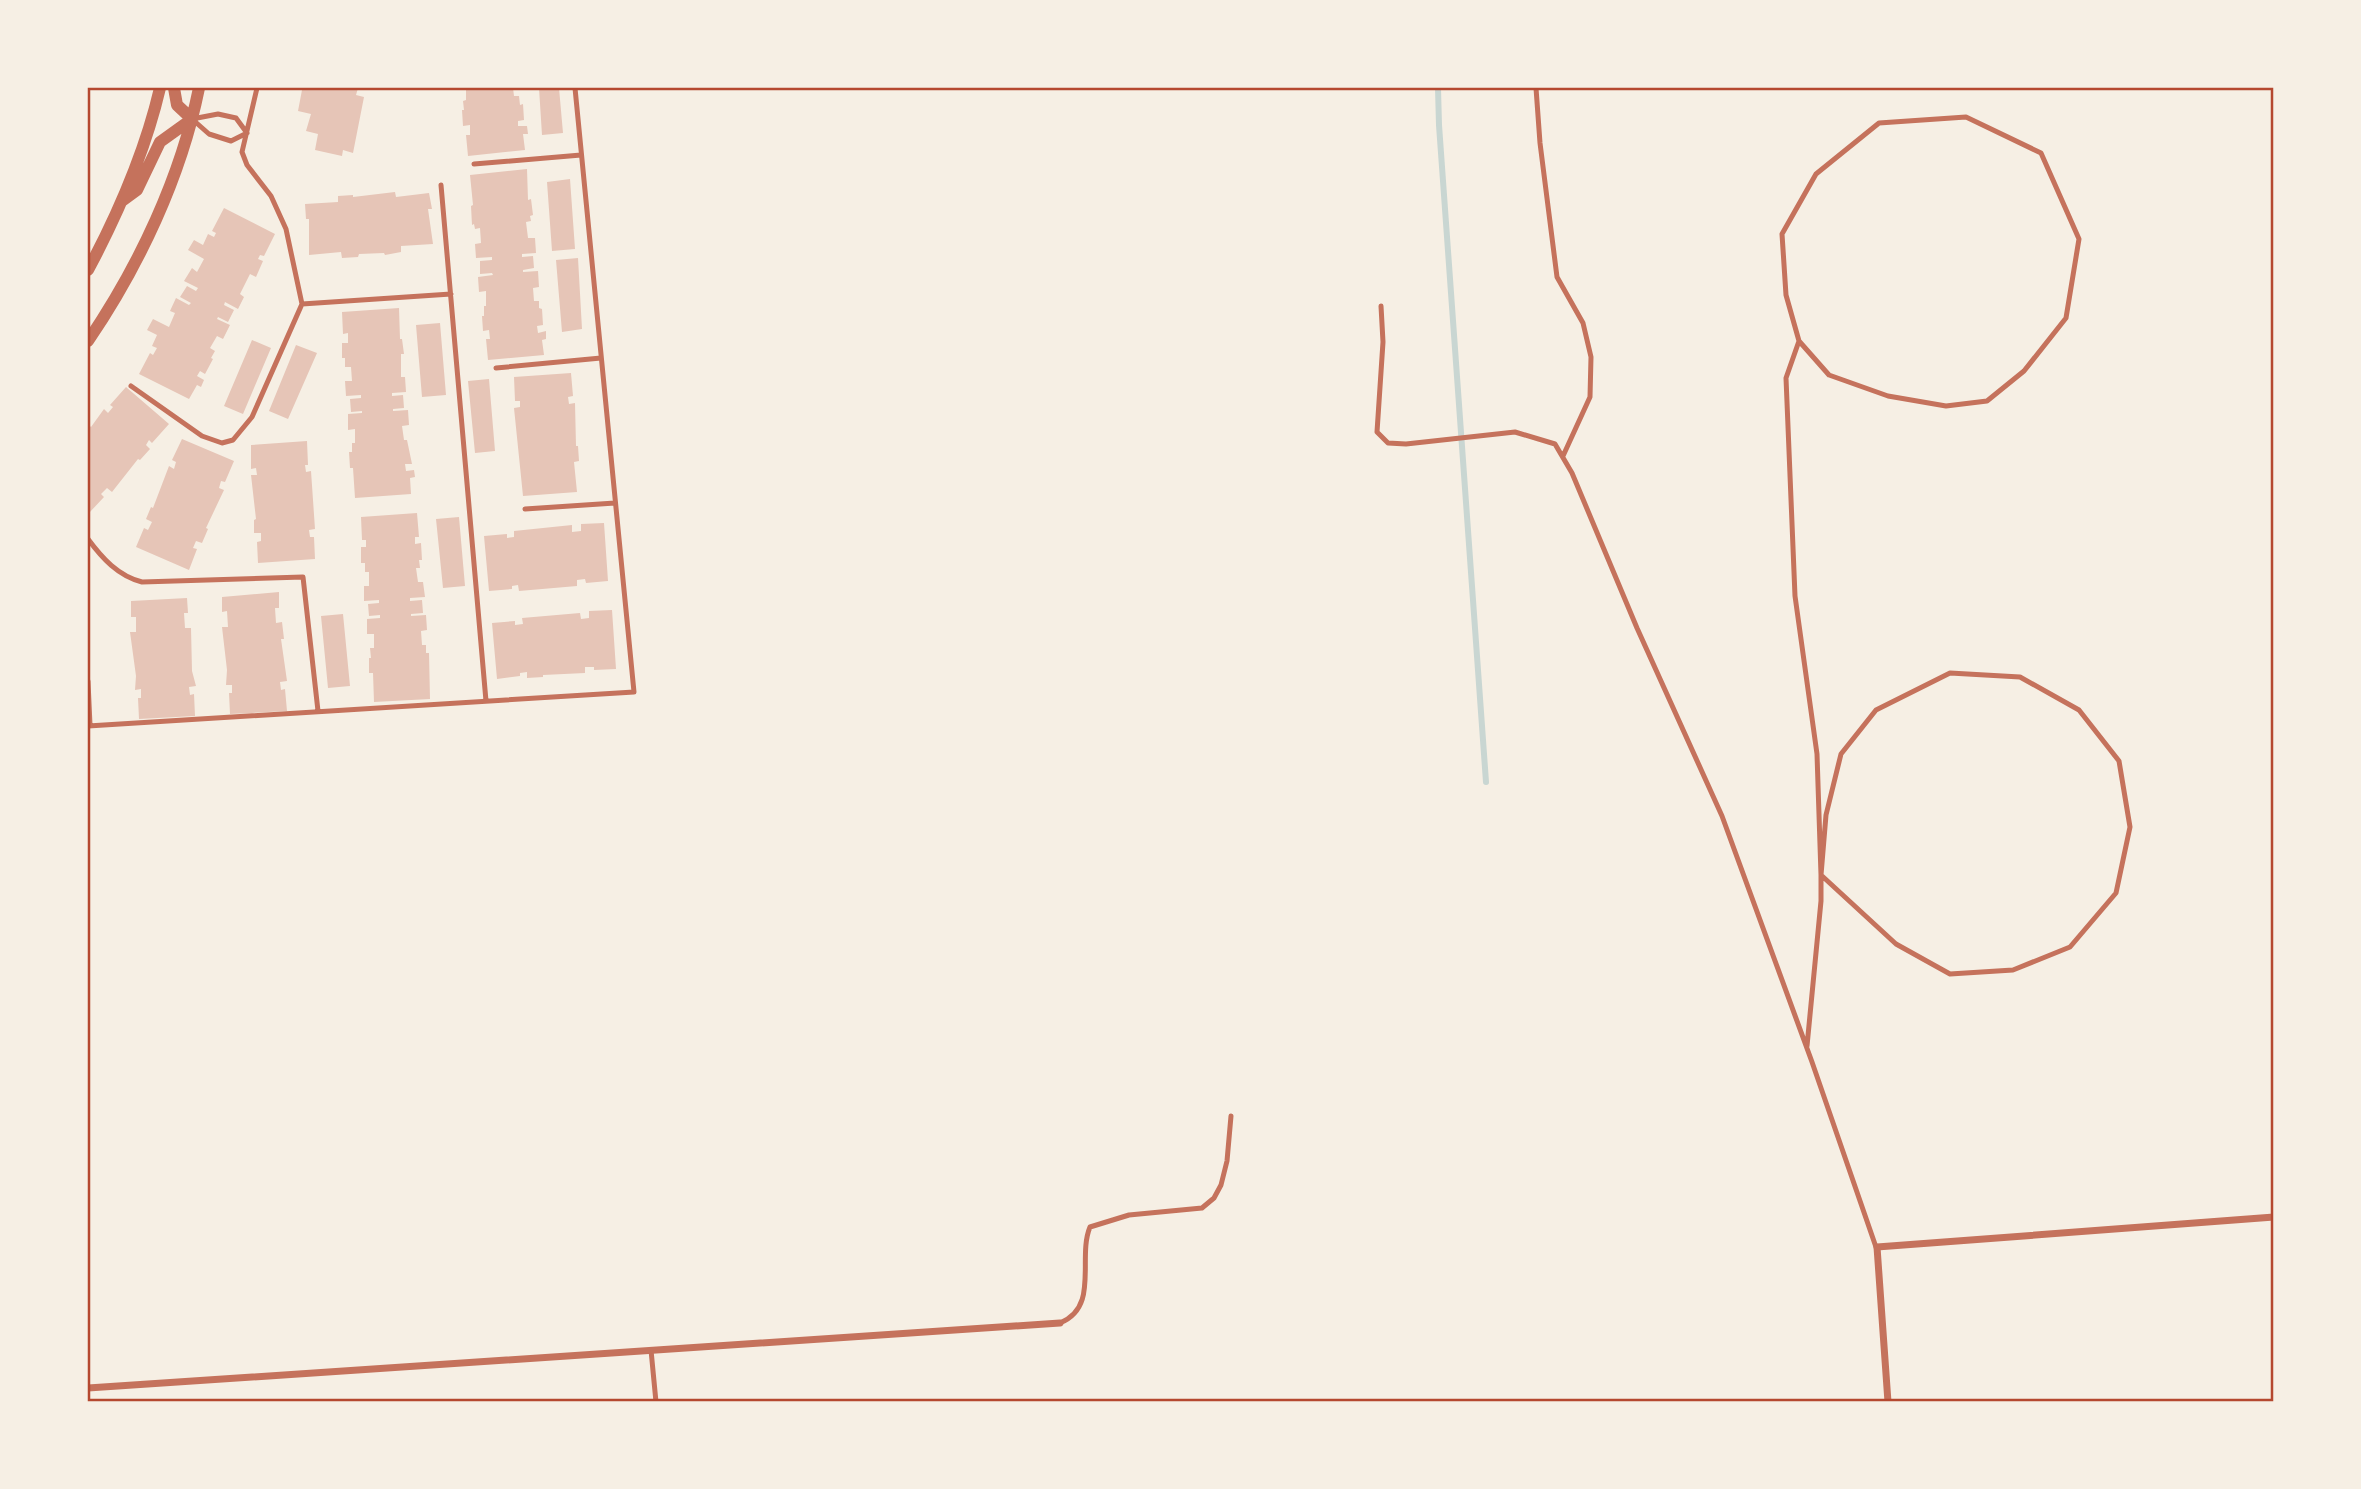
<svg xmlns="http://www.w3.org/2000/svg" width="2361" height="1489" viewBox="0 0 2361 1489" font-family="Lato,sans-serif">
<style>
.lines{fill:none;stroke-linecap:round;stroke-linejoin:round}
.stream{stroke:#c9d6d2;stroke-width:6}
.building{fill:#e6c5b7}
.service{stroke:#c5725c;stroke-width:5}
.minor{stroke:#c5725c;stroke-width:7}
.tertiary{stroke:#c5725c;stroke-width:12}
.neatline{fill:none;stroke:#b5482f;stroke-width:2.5}
</style>
<rect width="100%" height="100%" fill="#f6efe4"/>
<g class="lines">
<path class="stream" d="M1438 88 1439 125 1486 782"/>
</g>
<path class="building" d="M306 88H358L356 95 364 97 353 153 343 150 342 156 315 150 318 134 306 131 311 114 298 111 302 90H306Z
M466 88H513L514 96H519L520 105 523 104 524 120 518 121V126H527L528 134H523L525 150 468 156 466 135H470V125L463 126 462 110H464L463 101 466 100Z
M539 88H559L563 133 542 135Z
M527 169 528 200 531 199 533 215 530 216 531 221 526 222 528 238H535L536 253 522 254V257L533 256 534 268 523 270V272L538 271 539 287 533 288 534 301H539V308L542 309 543 325 537 326 538 333 546 331V339L542 340 544 355 488 360 486 339H490L489 330 483 331 482 316H484V306H486V291L479 292 478 277 493 275 492 273 480 274V261L492 260V257L476 258 475 244 481 243 480 228 475 229 474 224 472 225 471 206 473 205 470 175Z
M570 179 575 249 552 251 547 182Z
M395 192 396 197 429 193 432 209H428L433 244 401 246V252L385 255 384 253 359 254 358 257 342 258 341 252 309 255V219H306L305 204 338 202V196L353 195V197Z
M224 208 275 234 264 256 260 255 258 259 263 261 256 277 250 274 240 294 244 297 238 309 225 302 224 305 234 310 228 322 218 317 217 319 230 325 223 339 217 336 210 348 215 351 211 358 213 359 205 374 200 371 197 376 204 380 201 387 197 385 189 399 139 374 150 353 153 355 157 348 152 346 157 335 147 330 153 319 169 327 175 313 170 311 176 298 189 305 191 303 180 297 187 286 196 291 198 288 184 281 192 268 197 272 204 259 188 250 194 240 203 245 208 234 214 237 216 233 212 231Z
M578 258 582 329 562 332 556 260Z
M399 308 400 339H402L404 354H401V377H405L406 392 392 393V396L403 395 404 408 393 409V411L408 410 409 425 402 426 404 440H407L412 464H405L406 471 414 470 415 477 410 478 411 494 355 498 353 468H350L349 452H352V443H355V429L348 430V414L362 413V411L351 412 350 399 361 398V395L346 396 345 381H352L351 367H345V358H342V343H348V333L343 334 342 312Z
M440 323 446 395 422 397 416 325Z
M252 340 271 348 243 414 224 406Z
M296 345 317 353 288 419 269 411Z
M571 373 573 396 568 397 569 404 575 403 576 446H578L579 461 574 462 577 492 523 496 514 408 520 407V401H515L514 377Z
M489 379 495 451 475 453 468 381Z
M126 387 169 424 152 443 149 440 146 445 150 449 140 460 138 459 112 492 107 488 101 494 104 497 89 513 88 511V424L91 427 104 409 108 413 113 407 110 405Z
M182 439 234 461 225 482 221 481 219 488 224 490 206 528 208 529 202 543 196 541 193 548 197 549 189 570 136 547 144 528 148 530 152 522 146 519 151 507 153 508 169 466 174 469 176 462 172 460Z
M307 441 308 465H305L306 472 311 471 315 529 309 530 310 537H314L315 559 258 563 257 542 261 541V533H254V520L256 519 251 475H257L256 468 251 469V445Z
M417 513 419 537H415V544L421 543 422 560H419L420 568H416L418 582H423L425 597 410 598V601L422 600 423 613 411 614V616L426 615 427 630 421 631 422 645H426V653H429L430 699 374 702 373 673H369V658H371L370 648H374V634H367V619L380 618V615L369 616 368 604 379 603V600L364 601V586H369V572H365V563H361V547H366V540H362L361 517Z
M459 517 465 586 443 588 436 519Z
M604 523 608 581 586 583 585 579 577 580V586L519 591 518 585 512 586V589L489 591 484 536 507 534V538L514 537V531L572 525V532L581 531V524Z
M279 592V608H275L276 623 282 622 284 639H281L287 681 280 682 281 690 285 689 287 711 230 714 229 693H232V685H226L227 670 222 627H228L227 611 222 612V597Z
M187 598 188 613H184L185 628H191L192 671 196 686 189 687 190 695 194 694 195 716 139 719 138 698H141V689L135 690 136 676 130 632H136V617H131V601Z
M612 610 616 669 594 670V667H585V673L543 675V677L527 678V672L520 673V676L497 679 492 623 515 621V625L523 624 522 618 580 613 581 619 589 618V611Z
M343 614 350 686 328 688 321 616Z"/>
<g class="lines">
<path class="service" d="M257 88 242 152 247 165 271 196 286 229 302 304
M1536 88 1540 143 1557 277 1583 323 1591 357 1590 397 1563 456
M218 114 236 118 247 133 231 141 209 134 192 119Z
M474 164 581 155
M441 185 486 701
M1381 306 1383 342 1377 432 1388 443 1406 444 1515 432 1555 444 1572 473 1637 628 1722 816 1812 1062 1877 1250
M1799 341 1829 375 1888 396 1946 406 1987 401 2024 371 2066 318 2079 239 2041 153 1966 117 1879 123 1816 174 1782 234 1786 295 1799 341 1786 378 1795 596 1817 754 1821 875V901L1807 1046
M496 368 601 358
M131 386 202 436 222 443 233 440 252 417 302 304 451 294
M525 509 615 503
M88 539C102 558 118 576 142 582L303 577 318 711
M1950 673 2020 677 2079 710 2119 761 2130 827 2116 893 2070 947 2013 970 1950 974 1896 944 1821 875 1826 815 1841 754 1876 710Z
M88 681 90 725
M88 726 634 692 575 88
M1060 1323C1100 1307 1077 1258 1090 1227L1129 1215 1202 1208 1214 1198 1221 1185 1227 1161 1231 1116
M651 1350 656 1402"/>
<path class="minor" d="M88 1388 1060 1323
M1888 1402 1877 1247 2274 1217"/>
<path class="tertiary" d="M122 201 137 190 160 142 192 119 177 105 174 88
M88 270C119 212 145 152 160 88
M88 341C139 266 181 177 199 88"/>
</g>
<rect width="2361" height="1489" fill="none" stroke="#f6efe4" stroke-width="178"/>
<rect x="89" y="89" width="2183" height="1311" class="neatline"/>
</svg>
